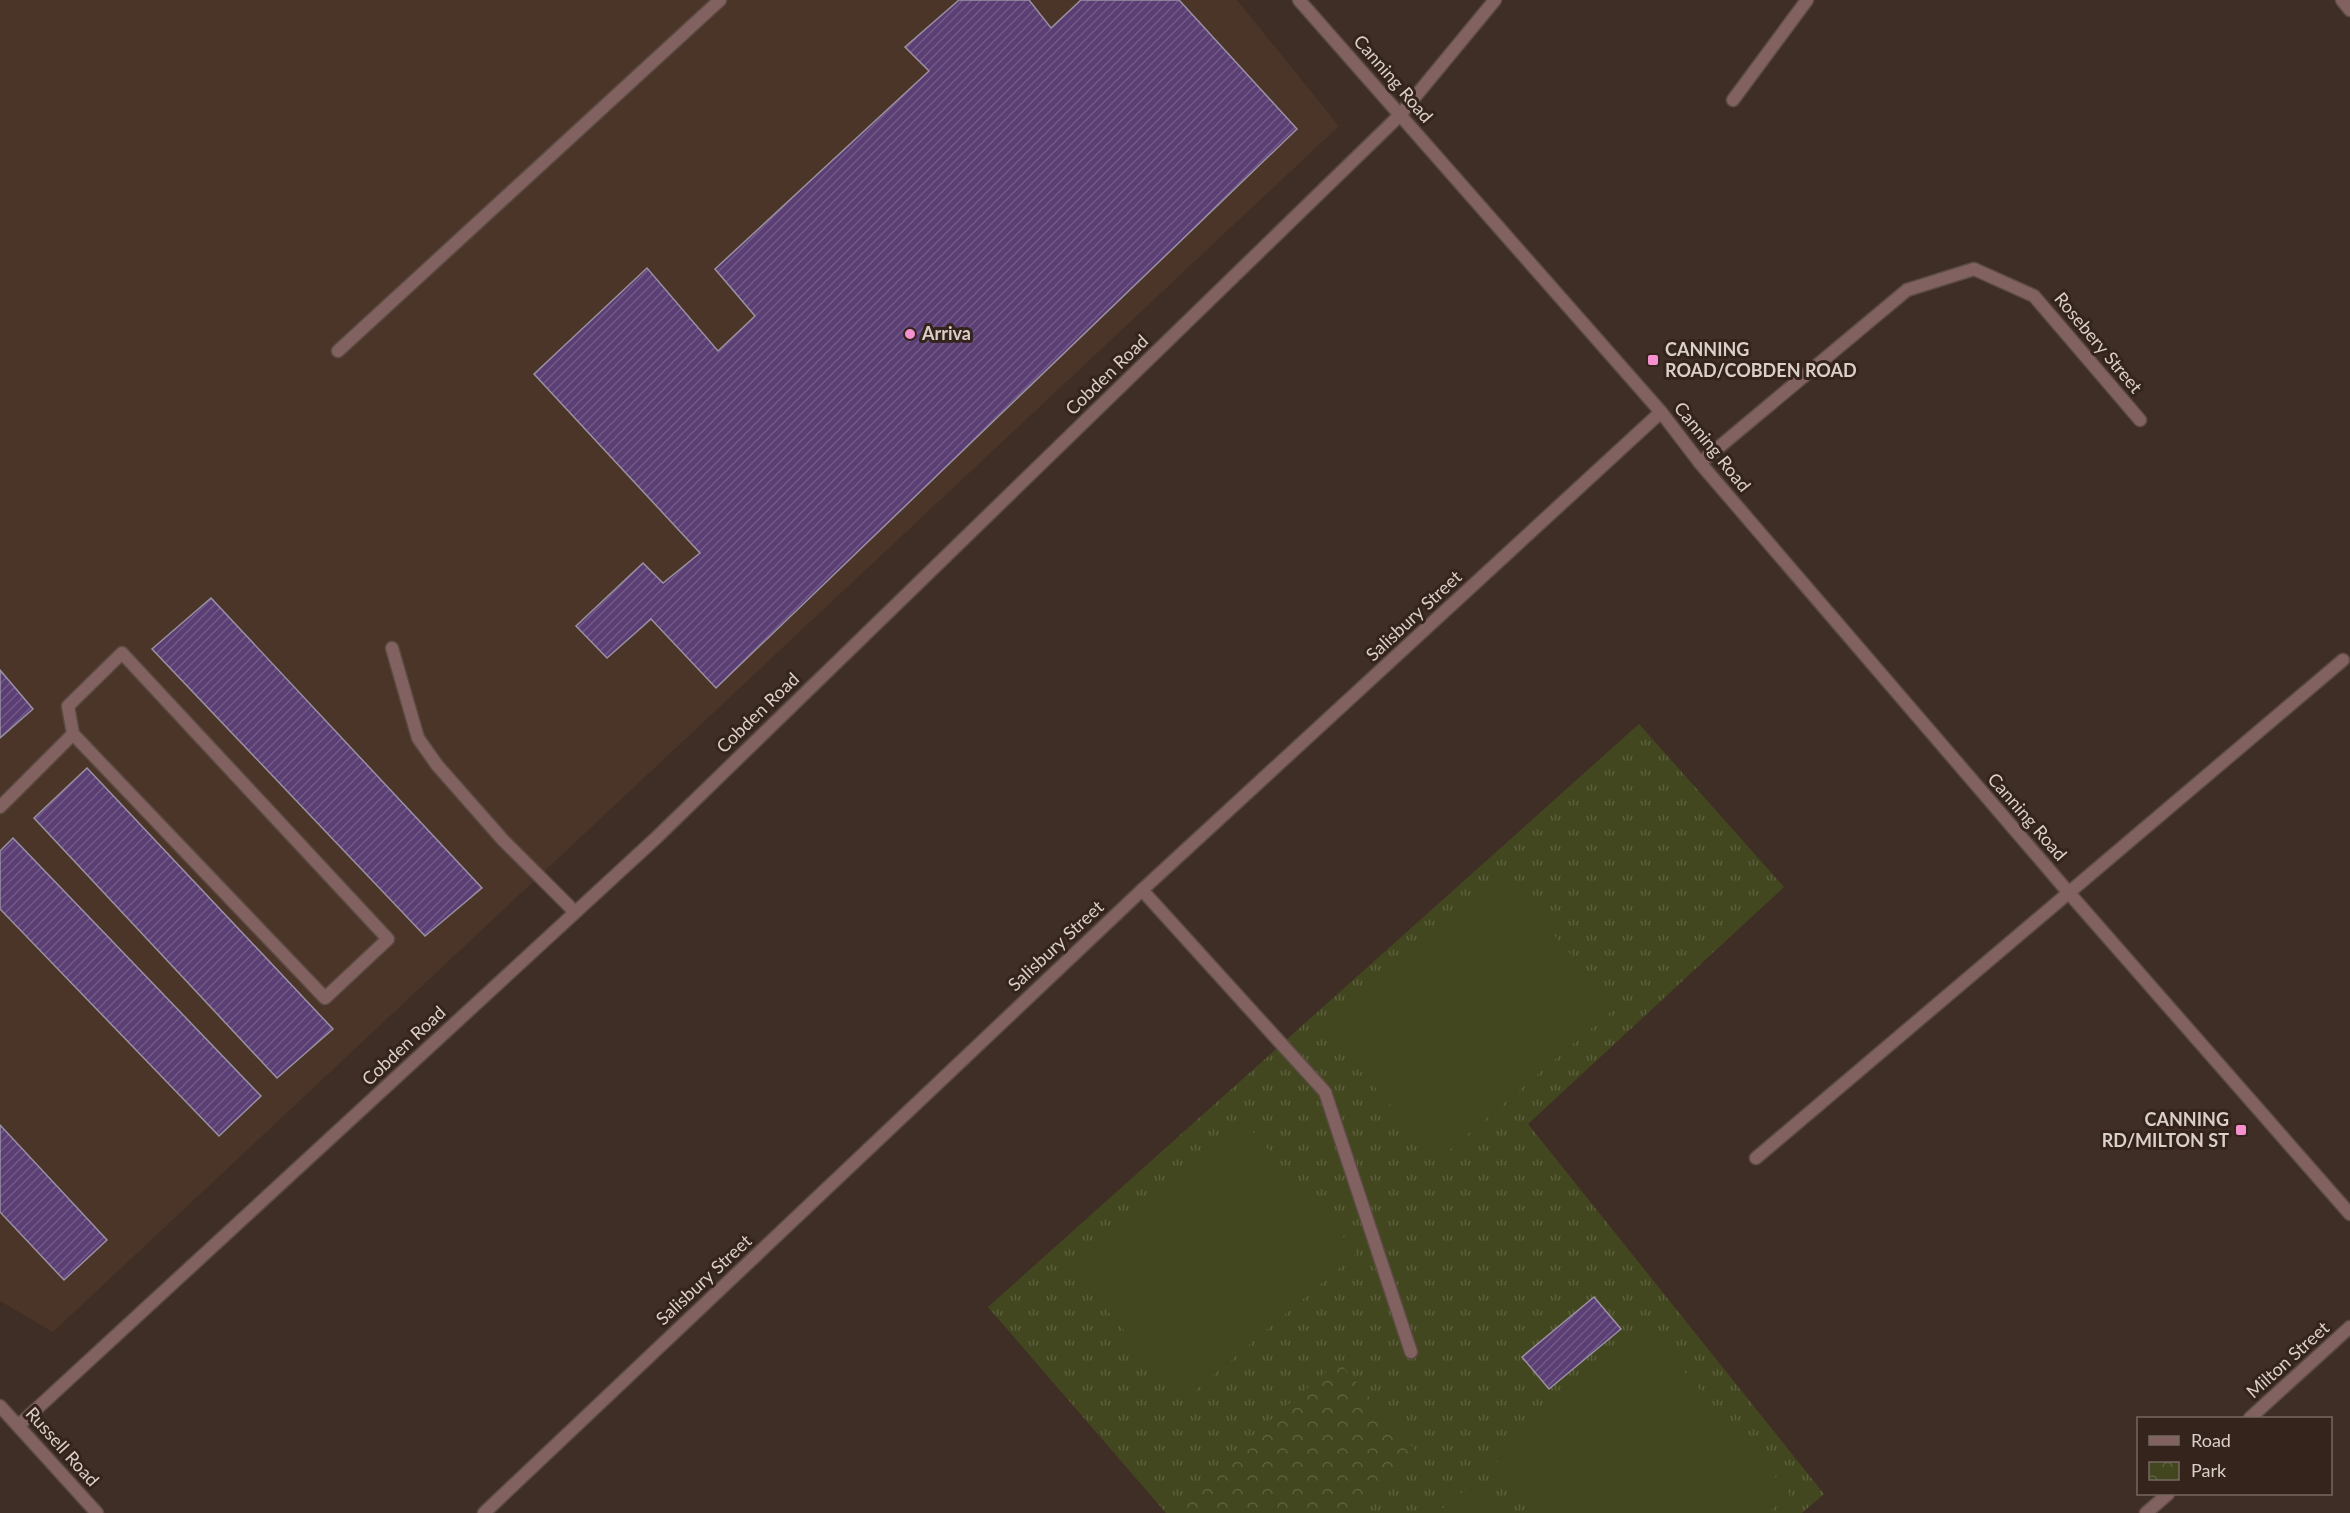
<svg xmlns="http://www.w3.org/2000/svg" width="2350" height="1513" viewBox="0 0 2350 1513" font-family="Lato,sans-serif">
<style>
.built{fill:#4b3528}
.grass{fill:url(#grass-tufts)}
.park{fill:url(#park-crowns)}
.pitch{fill:#42471f}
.building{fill:url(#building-hatch);stroke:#9a91a4;stroke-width:1.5}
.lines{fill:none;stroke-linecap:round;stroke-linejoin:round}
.service-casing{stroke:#5b4b43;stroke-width:15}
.minor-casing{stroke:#5b4b43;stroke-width:15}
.tertiary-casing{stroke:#5b4b43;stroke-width:15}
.service{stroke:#826260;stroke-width:12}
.minor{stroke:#826260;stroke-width:12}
.tertiary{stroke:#826260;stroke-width:12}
.poi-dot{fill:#f790ce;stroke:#34241b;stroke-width:2}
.labels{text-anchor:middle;stroke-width:6;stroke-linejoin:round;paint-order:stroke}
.street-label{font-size:18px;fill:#dacfc9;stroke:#34241b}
.poi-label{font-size:18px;font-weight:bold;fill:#dacfc9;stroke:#34241b;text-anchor:start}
</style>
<defs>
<pattern id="grass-tufts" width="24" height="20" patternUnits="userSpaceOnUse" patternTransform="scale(1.5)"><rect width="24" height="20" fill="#42471f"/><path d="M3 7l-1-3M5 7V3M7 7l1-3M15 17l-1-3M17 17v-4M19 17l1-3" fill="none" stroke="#5d603e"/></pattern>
<pattern id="park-crowns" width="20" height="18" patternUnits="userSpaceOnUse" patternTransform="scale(1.5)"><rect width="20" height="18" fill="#42471f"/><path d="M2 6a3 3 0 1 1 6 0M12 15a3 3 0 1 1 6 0" fill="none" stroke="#5d603e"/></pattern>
<pattern id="building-hatch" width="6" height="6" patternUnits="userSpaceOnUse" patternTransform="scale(1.5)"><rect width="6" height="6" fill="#5b3f74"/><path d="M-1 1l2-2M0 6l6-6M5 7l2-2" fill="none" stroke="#725a86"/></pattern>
</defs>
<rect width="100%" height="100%" fill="#3f2e25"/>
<path class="built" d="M0 0H1237L1339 126 53 1332 0 1301Z"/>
<path class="grass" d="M1639 724 1784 887 1528 1124 1824 1494 1802 1513H1166L988 1307Z"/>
<path class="park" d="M1338 1361 1415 1450 1341 1513H1185L1176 1503Z"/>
<path class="pitch" d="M1502 875 1616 1007 1438 1160 1324 1028Z
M1243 1120 1357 1253 1184 1400 1070 1267Z
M1649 1331 1790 1494 1768 1513H1531L1491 1467Z
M1473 1483 1497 1513H1437L1473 1484Z"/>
<path class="building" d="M959 0H1029L1051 28 1081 0H1179L1297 129 716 688 651 619 607 658 576 626 643 563 663 583 700 553 534 374 647 268 718 351 755 316 715 269 929 71 905 47Z
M211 598 482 888 425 936 152 649Z
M0 670 33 709 0 738Z
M87 768 333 1029 277 1078 34 818Z
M13 838 261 1096 219 1136 0 909V851Z
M0 1125 107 1240 64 1280 0 1212Z
M1594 1297 1621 1329 1549 1389 1522 1357Z"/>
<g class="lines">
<defs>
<path id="service" d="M1733 100 1807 0
M392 648 418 738 437 765 503 840 575 912
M122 653 388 939 325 998 73 734 68 706Z
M0 807 73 734
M1142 890 1325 1092 1411 1352"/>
<path id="minor" d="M2342 0 2350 10
M338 351 720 0
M1700 463 1907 290 1974 269 2034 296 2140 420
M1756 1158 2343 660
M0 1406 97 1513
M2250 1418 2350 1327
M19 1425 656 838 1400 115 1495 0
M484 1513 1142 890 1661 412
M2146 1513 2168 1494"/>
<path id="tertiary" d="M1299 0 1661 412 1700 463 2069 893 2350 1214"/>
</defs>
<use href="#service" class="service-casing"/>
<use href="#minor" class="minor-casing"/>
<use href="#tertiary" class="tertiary-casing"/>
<use href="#service" class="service"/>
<use href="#minor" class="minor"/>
<use href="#tertiary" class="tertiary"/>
</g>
<g class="poi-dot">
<circle cx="910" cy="334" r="6"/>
<rect x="1647" y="354" width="12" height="12" rx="3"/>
<rect x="2235" y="1124" width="12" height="12" rx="3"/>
</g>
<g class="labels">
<g class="street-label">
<text transform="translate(1393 79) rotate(49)" y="6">Canning Road</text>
<text transform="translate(2098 343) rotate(50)" y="6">Rosebery Street</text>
<text transform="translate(1107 375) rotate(-44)" y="6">Cobden Road</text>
<text transform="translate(1712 447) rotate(51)" y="6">Canning Road</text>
<text transform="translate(1414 616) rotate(-43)" y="6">Salisbury Street</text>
<text transform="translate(758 713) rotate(-44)" y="6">Cobden Road</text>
<text transform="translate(2027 817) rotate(49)" y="6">Canning Road</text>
<text transform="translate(1056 946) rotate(-43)" y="6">Salisbury Street</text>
<text transform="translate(404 1046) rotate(-43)" y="6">Cobden Road</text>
<text transform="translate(704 1280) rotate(-43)" y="6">Salisbury Street</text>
<text transform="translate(2288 1360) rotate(-42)" y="6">Milton Street</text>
<text transform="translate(62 1447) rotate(48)" y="6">Russell Road</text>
</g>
<g class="poi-label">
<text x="922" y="340">Arriva</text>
<text x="1665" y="356">CANNING<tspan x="1665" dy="21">ROAD/COBDEN ROAD</tspan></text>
<text x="2229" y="1126" text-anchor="end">CANNING<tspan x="2229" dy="21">RD/MILTON ST</tspan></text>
</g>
</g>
<rect x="2137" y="1417" width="195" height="78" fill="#34241b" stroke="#766861" stroke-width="1.5"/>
<rect x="2149" y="1436" width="30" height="9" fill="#826260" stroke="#766861" stroke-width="1.5"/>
<text x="2191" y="1447" font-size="18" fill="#dacfc9">Road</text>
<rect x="2149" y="1462" width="30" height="18" fill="url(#park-crowns)" stroke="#766861" stroke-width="1.5"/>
<text x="2191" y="1477" font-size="18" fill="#dacfc9">Park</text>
</svg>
